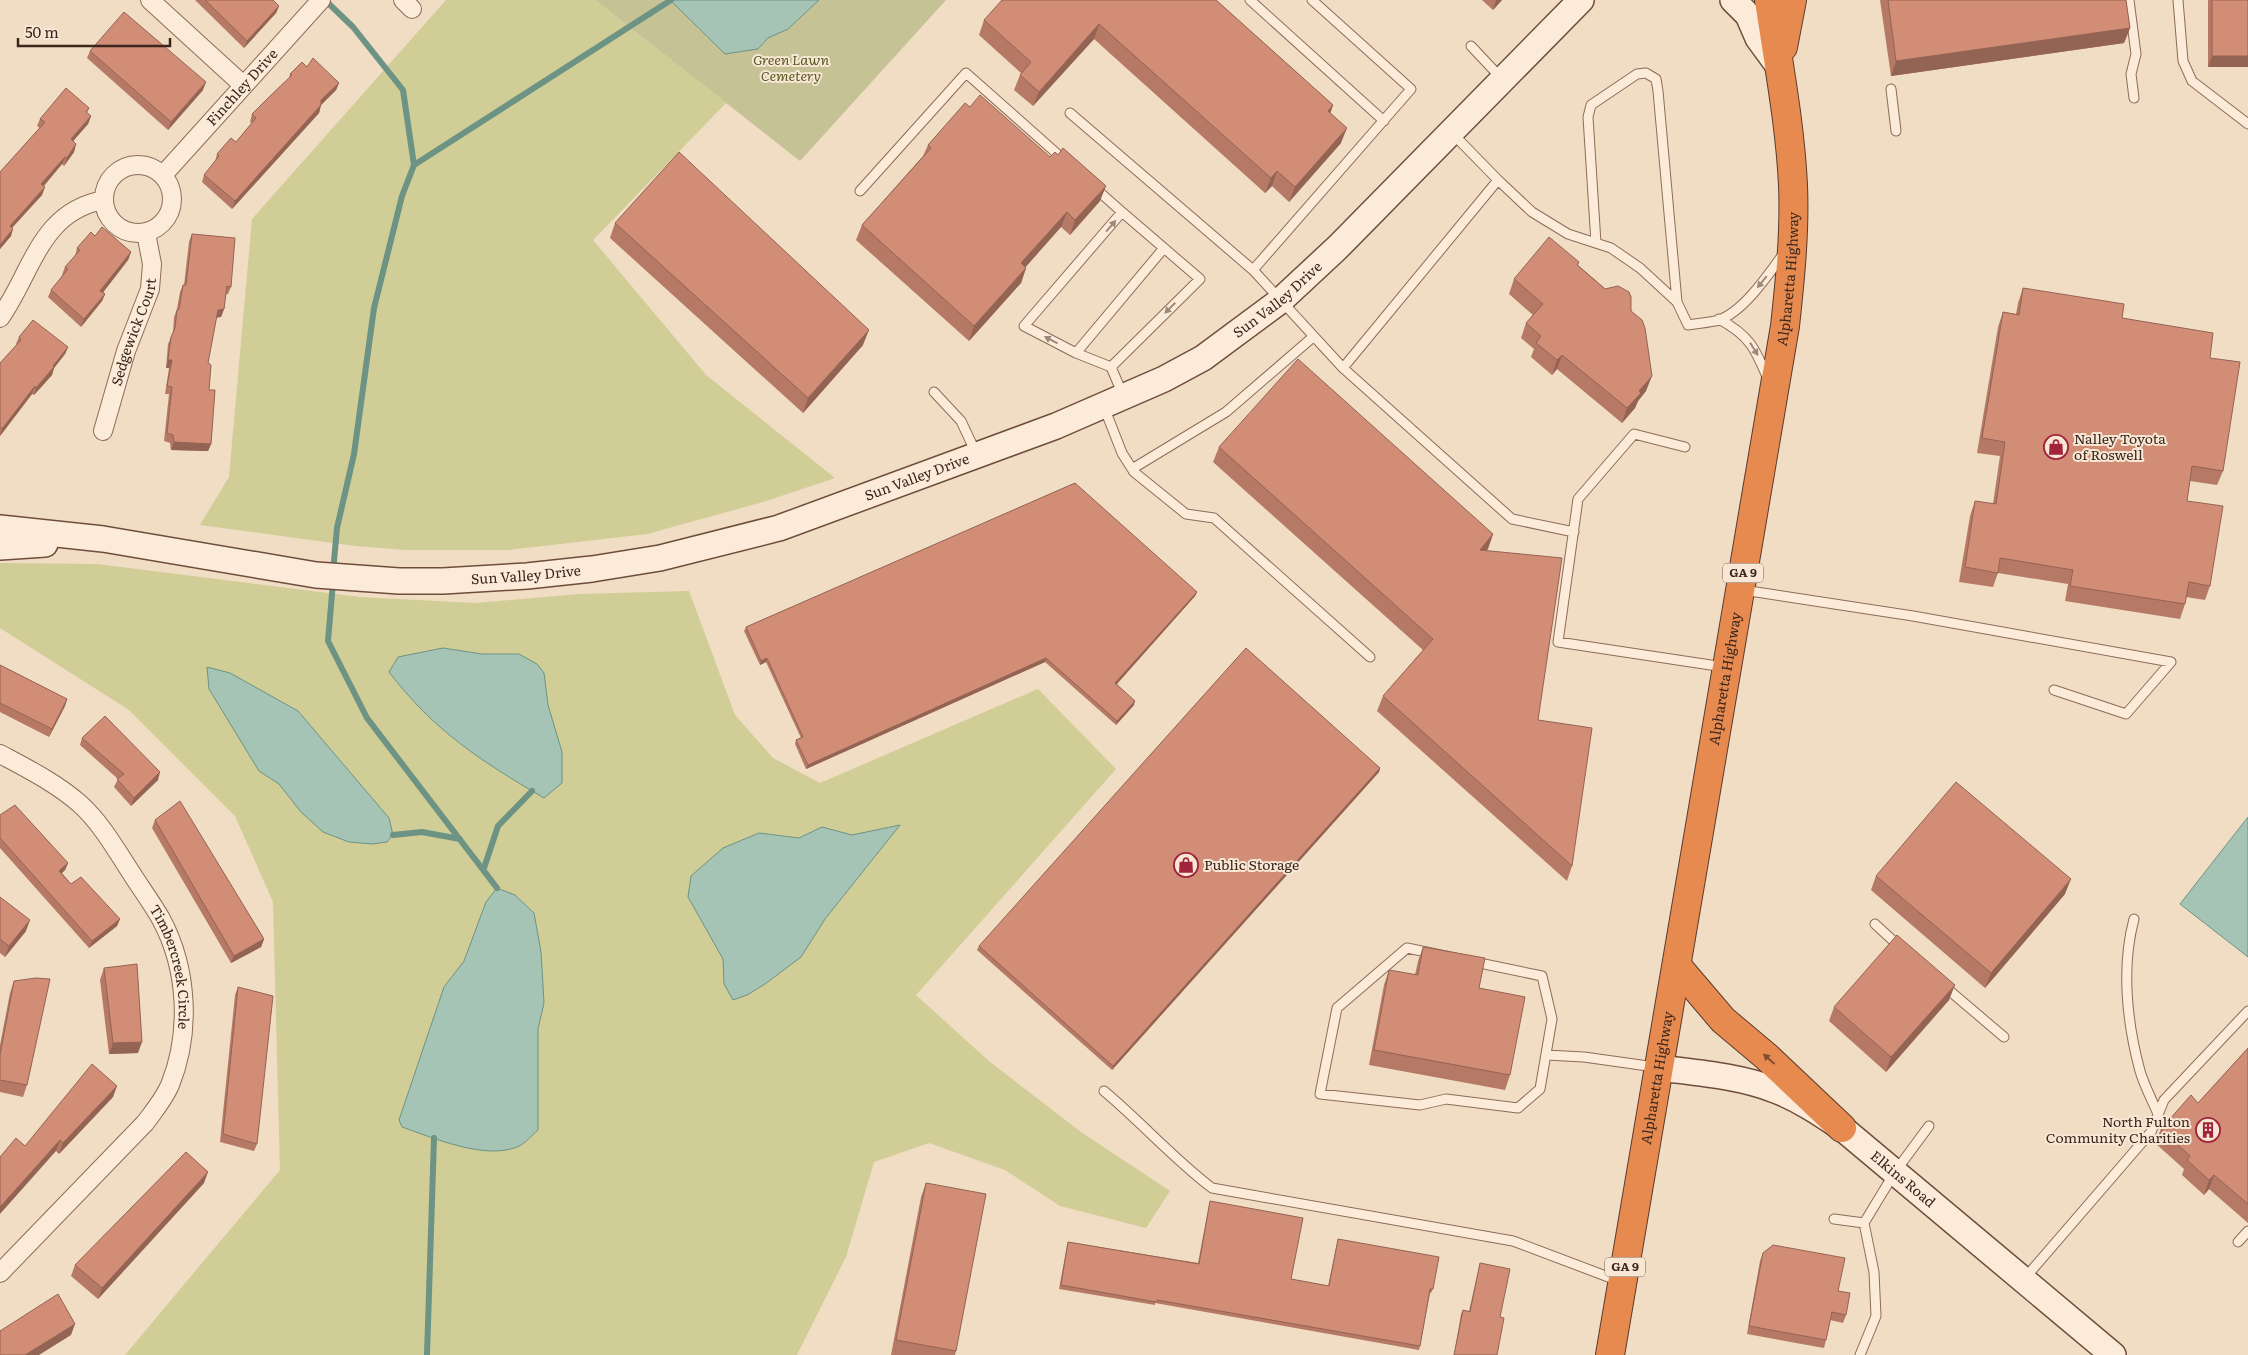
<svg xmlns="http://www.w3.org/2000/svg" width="2248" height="1355" viewBox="0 0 2248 1355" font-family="Literata,serif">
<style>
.green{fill:#d0cd96}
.cemetery{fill:#c5c396}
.water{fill:#a6c4b6;stroke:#6c9383}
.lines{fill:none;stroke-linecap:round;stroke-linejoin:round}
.stream{stroke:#6c9383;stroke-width:6}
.lane-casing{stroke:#8d6c59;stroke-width:11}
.street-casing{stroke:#8d6c59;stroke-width:20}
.secondary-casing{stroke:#6f4d3c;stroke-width:28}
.highway-casing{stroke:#5b3b2d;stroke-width:30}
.lane{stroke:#fbebd8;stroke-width:9}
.street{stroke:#fbebd8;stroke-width:18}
.secondary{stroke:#fbebd8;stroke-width:25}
.highway{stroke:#e68a4f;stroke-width:28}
.wall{fill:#b57966}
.shaded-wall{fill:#936353}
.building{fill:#d28d77;stroke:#936353}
.oneway{fill:#9c897b}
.oneway2{fill:#804f32}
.labels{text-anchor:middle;stroke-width:4;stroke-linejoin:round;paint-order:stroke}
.shield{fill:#f8e7d4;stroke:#746155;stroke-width:1}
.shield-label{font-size:12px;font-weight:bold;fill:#3c271e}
.park-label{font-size:14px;font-style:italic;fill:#565a23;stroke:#f8e7d4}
.street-label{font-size:14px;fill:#3c271e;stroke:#f8e7d4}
.poi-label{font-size:14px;fill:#3c271e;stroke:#f8e7d4;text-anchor:start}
</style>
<rect width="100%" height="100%" fill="#f1dcc4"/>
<path class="green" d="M446 0H595L726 103 593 240 706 375 835 478 763 502 647 534 508 550H406L355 546 200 525 229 477 252 219Z
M0 563 97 564 360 597 475 603 579 594 689 591 735 715 773 758 820 783 1038 689 1116 769 916 995 990 1062 1081 1132 1170 1191 1146 1228 1060 1206 1005 1170 929 1143 874 1162 846 1257 797 1355H125L280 1170 273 902 235 816 129 710 0 628Z"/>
<path class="cemetery" d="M595 0H946L800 161Z"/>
<path class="water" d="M670 0H819L788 29 768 38 758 49 725 54Z
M443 648 482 654H519L537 664 544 673 548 705 562 752V783L544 798C481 761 434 731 389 672L398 657Z
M207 667 230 673 298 711 389 818 393 835 387 842 372 844 349 842 323 832 301 812 279 784 259 771 209 689Z
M2248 817V957L2180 904Z
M900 825 825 919 801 957 765 984 747 995 733 1000 724 984 723 959 688 897 691 876 723 848 759 833 799 838 822 827 852 835Z
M497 888 515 895 534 913 541 952 544 1003 538 1029V1130C532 1135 525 1144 517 1147 484 1160 434 1138 402 1127L399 1120 444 987 464 961 486 902Z"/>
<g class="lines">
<path class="stream" d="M325 0 353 27 403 90 414 165 402 196 374 308 354 454 337 528 333 572
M414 165 671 0
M333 582 328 641 367 718 497 888
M393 835 422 832 460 839
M484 868 498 826 532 791
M427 1355 434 1138"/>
<defs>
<path id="lane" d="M1250 0 1384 121
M2129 0 2136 54 2131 74 2134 98
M2178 0 2183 61 2192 81 2248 124
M1471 46 1502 79
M1891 89 1896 131
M1070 113 1253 270 1343 368 1512 519 1574 532
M1453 134 1498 180 1532 212 1568 234 1611 248 1640 268 1677 302 1688 325C1698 323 1709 323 1719 320 1744 311 1769 274 1784 253
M1095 188 1122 212
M860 191 966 73 1063 159
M1596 243 1588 117 1591 105 1637 74 1646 73 1656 79 1658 91 1677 302
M1253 270 1411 89 1312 0
M1719 319C1750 336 1755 348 1768 379
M1076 353 1164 248
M1111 367 1200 279 1122 212 1024 326 1076 353 1111 367 1123 395
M1343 368 1498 180
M934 392 961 421 976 453
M1104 407 1122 453 1134 472 1186 514 1214 518 1370 657
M1685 447 1634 434 1578 499 1558 642 1724 667
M1132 469 1226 412 1313 337
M1743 590 1913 616 2171 662 2126 714 2054 690
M2134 919C2121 967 2127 1023 2140 1071 2144 1085 2152 1100 2158 1114
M1875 924 1901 948
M1407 948 1542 976 1552 1019 1540 1089 1518 1108 1446 1099 1420 1105 1320 1094 1337 1008Z
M1944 986 2004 1037
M1546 1055 1584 1057 1655 1067
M1104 1091C1141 1122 1174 1159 1212 1188L1513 1241 1619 1281
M1834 1219 1864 1223 1895 1172 1929 1126
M2238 1242 2248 1231
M2025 1278 2151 1132 2164 1100 2248 1011
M1860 1355 1876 1316 1874 1272 1864 1223"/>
<g id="street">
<path d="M150 0 243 85"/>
<path d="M403 0 412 9"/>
<circle cx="138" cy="199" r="34"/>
<path id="s1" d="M163 175 321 0"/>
<path d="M0 318C32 273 40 211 104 200"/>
<path id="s2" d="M103 431 126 351 150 289 152 264 146 233"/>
<path id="s3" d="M0 754C28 769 56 783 80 804 101 823 115 848 130 871 140 887 152 903 161 919 188 969 191 1033 170 1085 164 1099 154 1111 145 1123L0 1273"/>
</g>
<g id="secondary">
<path d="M1733 0 1748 15 1758 38 1780 68"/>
<path id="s4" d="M0 528 103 539 316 575 399 581H443L527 576 592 569 660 558 779 528 1056 426 1164 379 1203 358 1280 301 1338 247 1581 0"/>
<path d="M0 547 45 544"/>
<path id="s5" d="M1660 1068C1698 1073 1739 1076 1775 1090 1799 1099 1821 1114 1842 1128L2113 1355"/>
</g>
<g id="highway">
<path d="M1783 47 1792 0"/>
<path d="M1677 966 1723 1020 1767 1057 1842 1128"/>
<path id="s6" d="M1610 1355 1785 326C1790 280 1795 232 1793 185 1790 123 1778 62 1769 0"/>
</g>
</defs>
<use href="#lane" class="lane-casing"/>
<use href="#street" class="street-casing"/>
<use href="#secondary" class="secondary-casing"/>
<use href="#highway" class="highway-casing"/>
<use href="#lane" class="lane"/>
<use href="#street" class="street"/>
<use href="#secondary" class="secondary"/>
<use href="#highway" class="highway"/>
</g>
<path class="wall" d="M195 0H273L279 6 276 13 244 48Z
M1216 0 1333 105 1330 113 1341 143 1289 202 1272 186 1265 193 1094 39 1033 106 1014 90 1020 75 1021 73 979 35 984 20Z
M1482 0H1502L1493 10Z
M1880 0H2126L2130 28 2124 43 1891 76Z
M2208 0H2248V67H2208Z
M90 51 203 90 168 130 87 58Z
M307 67 339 83 336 90 321 105 319 113 232 209 202 182 204 175 215 162 217 154 236 142 252 123 250 122 252 114 289 78 290 74Z
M970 107 1100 201 1070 235 1061 227 1025 267 1026 268 1021 283 969 341 856 240 862 225 923 156 928 145Z
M89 108 87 113 91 116 88 124 73 141 76 144 74 152 64 166 62 164 44 186 42 195 12 228 11 236 0 249V172L40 128 37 126 40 119Z
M615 223 863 345 803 413 610 238Z
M192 234 231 287 228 294H226L224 309 221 317H216L208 363 211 444 208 451 171 450 170 443 164 441 169 394H165L169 368H166L168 344 173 333 174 317 177 309 180 292 183 285H184L189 242Z
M95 236 131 252 128 260 103 292 105 294 102 301 81 327 48 297 51 290 63 275H62L65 267 75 256 77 248Z
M1579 262 1578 265 1631 311 1646 391 1638 401 1635 408 1622 423 1557 369 1552 375 1531 357 1534 349 1521 338 1526 323 1533 315 1509 294 1514 279Z
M2023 288 2122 318 2210 358 2223 471 2217 485 2190 481 2187 501 2210 586 2205 600 2186 597 2185 604 2180 619 2065 601 2068 584 1998 573 1993 587 1959 582 1970 516 1975 501 1993 504 2000 456 1977 453 1998 327 2003 312 2016 314 2018 303Z
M19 337 68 347 65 354 54 368 52 375 34 395 32 394 0 436V363L17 345 16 344Z
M1219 447 1493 534 1487 550 1572 866 1567 881 1377 711 1383 696 1423 650 1213 462Z
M1197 592 1195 596 1117 684 1134 705 1116 725 1045 662 806 769 795 744 796 740 801 738 766 662 760 665 744 631 746 627Z
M0 665 67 699 65 706 49 737 0 712Z
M82 738 158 780 131 806 114 787 118 779 80 745Z
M1380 768 1379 772 1112 1070 977 950 979 946Z
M0 815 68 863 65 870 62 873 71 884 120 919 117 926 89 948 0 848Z
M155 820 264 939 261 947 231 963 152 828Z
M1876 876 2065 894 1985 988 1871 890Z
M0 897 26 931 5 957 0 953Z
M1423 947 1479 988 1510 1075 1505 1090 1369 1065 1384 985 1389 970 1415 975 1418 961Z
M104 968 138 1053 109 1054 100 980Z
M14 981 27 1085 23 1097 0 1092V1045L10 993Z
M238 987 257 1144 254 1151 220 1142 235 995Z
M1949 1000 1886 1072 1829 1021 1834 1007Z
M2248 1048V1223L2209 1189 2204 1195 2182 1175 2184 1169 2155 1143 2161 1129 2198 1103Z
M113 1097 59 1154 56 1151 25 1146Z
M204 1183 98 1299 71 1276 75 1265Z
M926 1183 956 1351 955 1355H891L921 1197Z
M1210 1201 1291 1279 1328 1286 1338 1239 1433 1289 1431 1293H1430L1420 1346 1419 1350 1155 1303V1305L1059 1289 1067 1246 1068 1242 1198 1263 1209 1205Z
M1763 1253 1838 1291 1846 1315 1843 1323 1830 1320 1826 1340 1824 1348 1747 1334 1760 1261Z
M1480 1263 1500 1317 1497 1355H1454L1461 1314 1463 1310 1469 1311Z"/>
<path class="shaded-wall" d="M1496 0H1502L1493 10Z
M279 6 276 13 244 48 247 41Z
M1099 24 1094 39 1033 106 1039 92Z
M2130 28 2124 43 1891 76 1896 61Z
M2212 56H2248V67H2208Z
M206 82 203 90 168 130 171 122Z
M339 83 336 90 318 108 321 100Z
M321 105 319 113 232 209 235 201Z
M1333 105 1328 120V111Z
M91 116 88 124 68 147 71 139Z
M1347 128 1341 143 1289 202 1295 187Z
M76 144 74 152 64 166 67 158Z
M65 157 62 164 39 191 41 184Z
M1277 171 1272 186 1265 193 1271 178Z
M1106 186 1100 201 1070 235 1075 220Z
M45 187 42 195 7 233 10 226Z
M1067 212 1061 227 1016 278 1021 263Z
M13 229 11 236 0 249V245Z
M131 252 128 260 98 299 100 291Z
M1026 268 1021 283 969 341 974 326Z
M105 294 102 301 81 327 84 319Z
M224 309 221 317 215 318 218 310Z
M869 330 863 345 803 413 808 398Z
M68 347 65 354 54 368 52 375 34 395 36 388 53 366Z
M1562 355 1557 369 1552 375 1557 360Z
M168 360H172L169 368H166Z
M1652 376 1646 391 1638 401 1635 408 1622 423 1627 408 1639 391Z
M35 386 32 394 0 436 2 429Z
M174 442 211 444 208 451 171 450Z
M1493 534 1488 549 1474 564 1480 550Z
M1197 592 1195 596 1114 687 1115 683Z
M767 658 766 662 760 665 761 661Z
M1046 658 1045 662 806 769 808 765Z
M67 699 65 706 49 737 52 729Z
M1135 701 1134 705 1116 725 1117 721Z
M1380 768 1379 772 1112 1070 1113 1066Z
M160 772 158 780 131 806 134 798Z
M68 863 65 870 57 878 59 871Z
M2071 879 2065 894 1985 988 1991 973Z
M120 919 117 926 89 948 92 941Z
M30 920 26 931 5 957 9 946Z
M264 939 261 947 231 963 234 956Z
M1955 985 1949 1000 1886 1072 1891 1057Z
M142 1042 138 1053 109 1054 113 1043Z
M117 1086 113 1097 59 1154 63 1143Z
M60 1140 56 1151 0 1214V1207Z
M208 1172 204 1183 98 1299 102 1288Z
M2214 1175 2209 1189 2204 1195 2209 1180Z
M75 1324 71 1335 39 1355H25Z"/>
<path class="building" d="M205 0H273L279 6 247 41Z
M1002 0H1216L1333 105 1328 111 1347 128 1295 187 1277 171 1271 178 1099 24 1039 92 1020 75 1031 62 984 20Z
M1888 0H2126L2130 28 1896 61Z
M2212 0H2248V56H2212Z
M124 12 206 82 171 122 90 51Z
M313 58 339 83 321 100V105L235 201 204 175 219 156 217 154 231 138 236 142 256 118 252 114 266 100 292 75 290 74 302 62 307 67Z
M66 88 89 108 86 112 91 116 71 139 76 144 67 158 65 157 41 184 45 187 10 226 13 229 0 245V172L45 122 40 119Z
M980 95 1050 157 1055 152 1058 155 1063 148 1106 186 1075 220 1067 212 1021 263 1026 268 974 326 862 225 931 148 928 145 965 103 970 107Z
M679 152 869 330 808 398 615 223Z
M102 227 131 252 100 291 105 294 84 319 51 290 68 269 65 267 80 250 77 248 91 232 95 236Z
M192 234 235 238 231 287 227 286 224 309 218 310 208 363 211 365 209 390H215L211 444 174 442 173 435 167 433 172 387 167 386 172 360H168L171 337 175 328 177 310 179 309 183 285H186Z
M1549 237 1579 262 1577 265 1605 289 1618 286 1629 292 1631 297V311L1642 320 1645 328 1652 376 1639 391 1641 393 1627 408 1562 355 1557 360 1536 343 1541 336 1526 323 1543 304 1514 279Z
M2023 288 2124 304 2122 318 2213 333 2210 358 2240 362 2223 471 2192 466 2187 501 2223 506 2210 586 2189 582 2185 604 2070 586 2073 570 2000 558 1998 573 1965 567 1975 501 1996 504 2005 442 1982 438 2003 312 2019 315Z
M33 320 68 347 53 366 54 367 36 388 35 386 2 429 0 427V363L21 340 19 337Z
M1298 359 1493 534 1480 550 1562 558 1538 720 1592 728 1572 866 1383 696 1433 639 1219 447Z
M1075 483 1197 592 1115 683 1135 701 1117 721 1046 658 808 765 796 740 803 737 767 658 761 661 746 627Z
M1246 648 1380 768 1113 1066 979 946Z
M0 665 67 699 52 729 0 703Z
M105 716 160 772 134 798 117 779 124 774 82 738Z
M1956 782 2071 879 1991 973 1876 876Z
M180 801 264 939 234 956 155 820Z
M15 805 68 863 59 871 71 884 81 877 120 919 92 941 0 838V815Z
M0 897 30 920 9 946 0 939Z
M1897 935 1955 985 1891 1057 1834 1007Z
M1423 947 1485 958 1479 988 1525 997 1510 1075 1374 1050 1389 970 1418 975Z
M137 964 142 1042 113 1043 104 968Z
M36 978 50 979 27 1085 0 1080V1055L14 981Z
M238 987 273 996 257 1144 223 1134Z
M2248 1048V1204L2214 1175 2209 1180 2187 1160 2190 1156 2161 1129 2191 1095 2198 1103Z
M92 1064 117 1086 63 1143 60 1140 0 1207V1157L16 1138 25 1146Z
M186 1152 208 1172 102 1288 75 1265Z
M926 1183 986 1194 956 1351 896 1340Z
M1210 1201 1303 1218 1291 1279 1329 1286 1338 1239 1439 1257 1433 1289H1430L1420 1346 1157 1300 1156 1302 1061 1285 1068 1242 1199 1264Z
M1773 1245 1845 1258 1838 1291 1850 1293 1846 1315 1832 1312 1826 1340 1749 1326 1763 1253Z
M1480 1263 1510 1269 1500 1317 1504 1318 1497 1355H1454L1463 1310 1470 1312Z
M58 1294 75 1324 25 1355H0V1331Z"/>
<defs><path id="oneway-solid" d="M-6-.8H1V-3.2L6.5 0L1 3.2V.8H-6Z" transform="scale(1.25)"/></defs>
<g class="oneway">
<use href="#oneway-solid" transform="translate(1111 226) rotate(-49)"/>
<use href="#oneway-solid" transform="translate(1762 282) rotate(129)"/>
<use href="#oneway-solid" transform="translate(1170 308) rotate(135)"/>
<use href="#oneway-solid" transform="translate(1051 340) rotate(-153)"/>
<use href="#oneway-solid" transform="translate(1754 349) rotate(58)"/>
</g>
<use class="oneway2" href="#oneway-solid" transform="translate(1769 1059) rotate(-138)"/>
<defs>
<symbol id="shop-ring" viewBox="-11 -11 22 22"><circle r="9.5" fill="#f8e7d4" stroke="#a1243a" stroke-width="1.5"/><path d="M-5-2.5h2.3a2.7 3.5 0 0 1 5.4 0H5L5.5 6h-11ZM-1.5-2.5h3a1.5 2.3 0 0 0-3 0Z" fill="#a1243a"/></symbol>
<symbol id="building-ring" viewBox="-11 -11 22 22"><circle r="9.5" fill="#f8e7d4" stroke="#a1243a" stroke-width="1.5"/><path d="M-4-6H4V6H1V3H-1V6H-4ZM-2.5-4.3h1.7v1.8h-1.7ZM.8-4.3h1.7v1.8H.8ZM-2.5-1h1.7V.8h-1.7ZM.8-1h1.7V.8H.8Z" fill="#a1243a"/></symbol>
</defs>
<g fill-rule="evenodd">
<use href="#shop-ring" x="2042" y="433" width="28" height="28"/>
<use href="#shop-ring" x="1172" y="851" width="28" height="28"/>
<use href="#building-ring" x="2194" y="1116" width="28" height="28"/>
</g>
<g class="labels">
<g class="shield">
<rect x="1723" y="563.5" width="40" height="19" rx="4"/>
<rect x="1605" y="1257.5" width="40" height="19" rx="4"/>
</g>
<g class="shield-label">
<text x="1743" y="577">GA 9</text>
<text x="1625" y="1271">GA 9</text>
</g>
<g class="park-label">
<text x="791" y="65">Green Lawn<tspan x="791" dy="16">Cemetery</tspan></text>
</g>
<g class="street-label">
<text dy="5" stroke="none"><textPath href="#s1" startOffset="118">Finchley Drive</textPath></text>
<text dy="5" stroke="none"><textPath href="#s6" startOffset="1091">Alpharetta Highway</textPath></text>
<text dy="5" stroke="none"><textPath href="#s4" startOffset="1340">Sun Valley Drive</textPath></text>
<text dy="5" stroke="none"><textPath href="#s2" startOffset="104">Sedgewick Court</textPath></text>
<text dy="5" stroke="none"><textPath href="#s4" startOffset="935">Sun Valley Drive</textPath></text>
<text dy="5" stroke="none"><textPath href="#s4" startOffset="530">Sun Valley Drive</textPath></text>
<text dy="5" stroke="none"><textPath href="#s6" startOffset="686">Alpharetta Highway</textPath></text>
<text dy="5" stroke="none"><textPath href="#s3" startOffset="285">Timbercreek Circle</textPath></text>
<text dy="5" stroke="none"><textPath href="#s6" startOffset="281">Alpharetta Highway</textPath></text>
<text dy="5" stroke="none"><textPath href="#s5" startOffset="274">Elkins Road</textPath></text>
</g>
<g class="poi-label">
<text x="2074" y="444">Nalley Toyota<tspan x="2074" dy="16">of Roswell</tspan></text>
<text x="1204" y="870">Public Storage</text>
<text x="2190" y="1127" text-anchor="end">North Fulton<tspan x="2190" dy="16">Community Charities</tspan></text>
</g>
</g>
<path d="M18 38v8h152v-8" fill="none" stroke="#3c271e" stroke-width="2.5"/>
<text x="25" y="38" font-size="15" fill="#3c271e" stroke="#f8e7d4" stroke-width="4" paint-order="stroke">50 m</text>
</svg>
